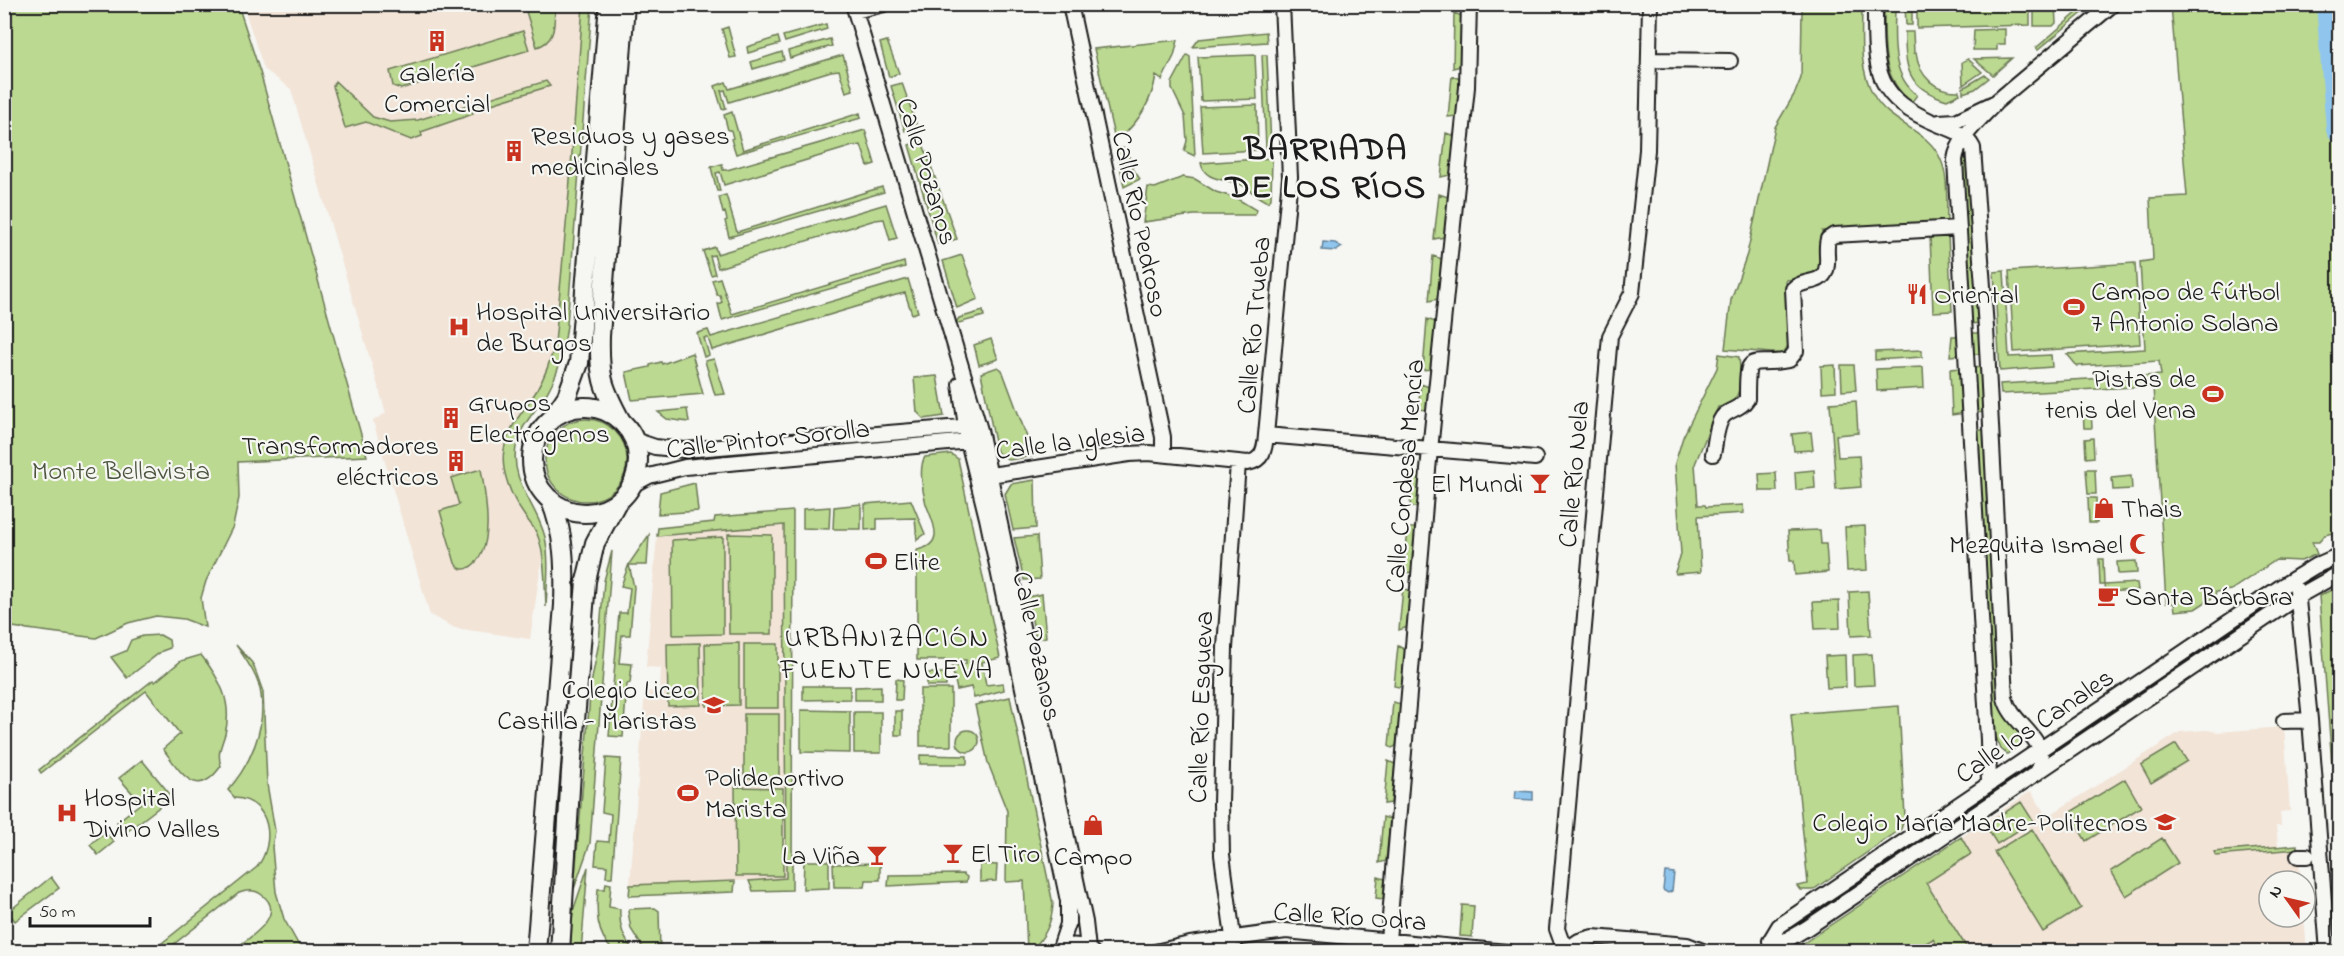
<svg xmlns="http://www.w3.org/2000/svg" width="2344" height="956" viewBox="0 0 2344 956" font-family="'Indie Flower',sans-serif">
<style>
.built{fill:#f2e4d7}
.green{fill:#bbd991;stroke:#6c7a56;stroke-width:1.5}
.water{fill:#90c6ee;stroke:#62829a;stroke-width:1.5}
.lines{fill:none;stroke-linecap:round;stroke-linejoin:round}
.river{stroke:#90c6ee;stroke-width:28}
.minor-casing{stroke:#1c1c1c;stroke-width:18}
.secondary-casing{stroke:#1c1c1c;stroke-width:22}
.minor{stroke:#f6f6f2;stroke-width:14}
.secondary{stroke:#f6f6f2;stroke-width:18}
.labels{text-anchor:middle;stroke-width:4.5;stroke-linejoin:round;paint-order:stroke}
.poi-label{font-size:27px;fill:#1c1c1c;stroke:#f6f6f2;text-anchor:start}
.street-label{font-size:27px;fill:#1c1c1c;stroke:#f6f6f2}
.park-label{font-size:27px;fill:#4c553f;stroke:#f6f6f2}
.neighbourhood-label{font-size:28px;letter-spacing:1.5px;fill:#1c1c1c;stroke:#f6f6f2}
.district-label{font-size:33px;font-weight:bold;letter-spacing:1.5px;fill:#1c1c1c;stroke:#f6f6f2}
</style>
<rect width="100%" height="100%" fill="#f6f6f2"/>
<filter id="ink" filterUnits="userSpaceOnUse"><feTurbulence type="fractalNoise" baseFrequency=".0167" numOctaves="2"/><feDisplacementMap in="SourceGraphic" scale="12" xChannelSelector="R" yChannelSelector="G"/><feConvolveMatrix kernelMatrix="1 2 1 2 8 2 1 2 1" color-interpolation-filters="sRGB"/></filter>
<g filter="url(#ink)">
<path class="built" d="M243 5H583L569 193 555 343 551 360 538 388 510 431 503 456 506 479 522 512 537 534 542 557 530 639 455 628 430 615 373 421 386 413 291 89 264 69Z
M784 525 786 879 630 885 645 691 660 692 661 668 646 667 657 536Z
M2284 727 2290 811 2280 812 2281 826H2276L2278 846 2297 845 2301 881H2269V917H2304L2307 951H1883L1877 893 2031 791 2047 817 2180 732 2207 730 2217 732Z"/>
<path class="green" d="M5 4 238 5 260 72 367 456 238 462 239 498 233 526 206 581 201 598 205 627 184 619 156 616 128 623 96 638 5 626Z
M524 5H555C554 23 557 41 537 47Z
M583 5H592L567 325C564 348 561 367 550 387 540 408 520 423 516 447 510 482 537 505 545 537 550 560 547 584 546 607 545 587 545 552 537 534 534 527 528 521 524 515 512 498 500 471 504 450 508 426 525 410 537 390 545 376 551 359 555 343L569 193Z
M1797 5H1862C1862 35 1858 67 1873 94 1889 125 1928 128 1941 160 1949 178 1946 204 1947 223L1822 231C1823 267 1827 278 1786 280L1789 344 1783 354 1725 349 1731 300 1747 254 1775 127 1795 93 1801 78 1802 9Z
M1884 5H1895C1895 35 1889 74 1917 95L1911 103C1879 75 1885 43 1884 5Z
M1905 5H1912V25H1906Z
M1917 5H2030V25L1917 28Z
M2034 5H2055L2056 23 2053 26H2034Z
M2086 5H2092L2038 50 2036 48Z
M2171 5H2340L2339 543 2335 546 2332 533 2325 535 2319 542H2312L2317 554 2301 561 2276 560 2231 590 2216 592 2215 596 2195 609 2175 611 2174 603H2166L2153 386 2001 394 2000 384 2161 375 2159 361 2077 366 2067 354 2145 349 2140 262 2153 260 2150 198 2187 196Z
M1454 13 1462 16 1461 66 1453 68Z
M826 24 827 29 785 42 783 36Z
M728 27 736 57 730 58 722 29Z
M2005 29V44H1997V50H1973L1974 30Z
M523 31 529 50 401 89 393 86 390 71Z
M1266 32 1267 42 1193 47 1199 39Z
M1905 32H1913L1914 53H1916C1919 77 1936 92 1959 91L1960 94 1947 100C1907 88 1905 69 1905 32Z
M778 37 780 44 748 53 747 47Z
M830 39 832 46 790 58 788 51Z
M1178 40 1174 56 1162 80 1156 76C1152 99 1141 119 1123 135L1114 136 1094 49Z
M887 41 899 73 889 77 880 43Z
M782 52 784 60 753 69 751 62Z
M843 55 853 90 846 92 839 70 831 71 729 102 725 90 721 91 726 108 722 109 715 86 726 82 729 89Z
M1187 55 1190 57 1195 156 1184 151 1187 141 1185 116 1172 89V83Z
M1255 55 1257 99 1201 101 1198 57Z
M1262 55H1267L1271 147 1266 148Z
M2012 58 1993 75 1974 59Z
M1968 59 1982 72 1963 85 1962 62Z
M1985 75 1989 78 1975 89 1963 93V88Z
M1452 76 1460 79 1457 116 1448 117Z
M335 81 373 117 390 122 418 120 546 81 550 86 472 110 473 114 421 132 422 136 411 140 366 122 345 128 333 86Z
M902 83 917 126 905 131 891 86Z
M1257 105 1258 150 1203 153 1200 107Z
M732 112 743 150 860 113 861 118 736 154 731 139 733 138 731 130H728L724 115Z
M865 130 875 164 868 166 861 145 853 146 724 185 720 172 716 173 720 191H717L711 167 722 164 723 170H727Z
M1446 133 1455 136 1450 175 1441 177Z
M922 141 957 239 938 244 909 145Z
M1126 148 1133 169 1140 179 1124 187 1117 149Z
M1965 150 1969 151 1981 323 1969 324 1960 158Z
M1272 158 1271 199 1268 202C1259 199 1252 191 1244 186 1230 178 1204 183 1201 163Z
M1183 177 1195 179 1216 192 1236 198 1256 210 1255 215H1194L1143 222 1148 187 1155 188Z
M882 187 884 192 729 237 725 221 727 220 725 212 723 213 719 197 726 195 737 232Z
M1439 194 1448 197 1444 237 1434 239Z
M886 204 897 238 890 240 884 219 875 220 718 268 714 255 710 256 715 274 711 275 703 251 715 247 717 254Z
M1930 236H1948L1952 311 1933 312Z
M962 255 978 299 957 308 943 261Z
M1433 256 1442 259 1438 299 1429 301Z
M904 262 905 267 722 320 718 304 722 302 720 295H717L712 280 720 278 732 314Z
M2135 263 2140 344 2014 352 2009 271Z
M2004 271 2009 357 2051 355 2052 367 2000 371 1994 272Z
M908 279 918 312 912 314 905 293 896 295 712 350 708 338H704L709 355 704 357 697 333 708 330 711 337Z
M983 311 984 316 955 324 959 318Z
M1427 319 1435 322 1431 369 1423 370Z
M1969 333H1982L1983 354H1971Z
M1952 336H1960L1961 355 1950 356Z
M991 339 998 359 979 365 974 345Z
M1922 350V357L1875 360V352Z
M692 353 703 394 632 400 626 372 650 367V365L661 362 662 364Z
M1719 354 1739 357C1741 377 1745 404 1718 407L1695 464 1698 505H1705L1706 507 1743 505 1744 513 1698 516 1701 572 1676 574 1675 572 1681 554 1675 463 1683 437 1717 368Z
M714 359 725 394 715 395 705 361Z
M1835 365 1836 391 1822 392 1821 366Z
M1841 365H1854L1856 390 1842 391Z
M998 367 1002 370 1034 456 1009 460 997 452 981 373Z
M1923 367 1924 388 1877 391 1876 369Z
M1983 367 1985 412 1975 413 1972 368Z
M1962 368 1965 413 1952 415 1950 369Z
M937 376 944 416 924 419 917 412 914 378Z
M1421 384 1429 387 1427 410 1418 409Z
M1856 401 1858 433 1836 435 1838 457 1859 456 1861 487 1836 489 1830 403Z
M687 409 689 422 667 419 658 412Z
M2083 409H2091L2092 428H2084Z
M545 460a41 41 0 1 1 82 0a41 41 0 1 1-82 0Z
M1976 430H1986L2009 719 2025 741 2007 754 2001 749 1994 732Z
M1811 432 1813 450 1794 451 1792 434Z
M2093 438 2094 457 2086 458 2085 439Z
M951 454 958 459 1000 658 982 662 986 685 1003 683 1004 690 974 698 971 687 957 690 952 667 966 664V660H917V550C947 544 932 521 926 504 923 493 918 467 925 457Z
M481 469C485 494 497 550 470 567 464 571 458 569 455 563L440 511 459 505 451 478Z
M2086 469H2095L2096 494H2088Z
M1814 470 1815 488 1796 490 1795 472Z
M1776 473 1777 491H1760L1759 474Z
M1413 474 1421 475 1418 508 1410 506Z
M2131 476 2132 489 2113 490 2112 478Z
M1035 480 1036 528 1013 530 1005 494 1011 484Z
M695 483 698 511 658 514 660 492Z
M2088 498H2096L2097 523H2089Z
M911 500 925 534 917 540 915 518 877 519V529L865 530V504Z
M861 504V529H833L834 507Z
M830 507 829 529 803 528V509Z
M793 511 792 890 753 891 749 881 786 878 784 525 657 536 658 528 714 522 715 517Z
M1865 526 1867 570 1847 571 1845 527Z
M1408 528H1416L1413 572 1404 573Z
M1820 530 1821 544H1826L1828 572 1795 575 1794 561H1790L1788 531Z
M728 534 772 535V634H729Z
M649 535 647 565H629L634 587 630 635H622L619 663 632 664 630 683 627 684 623 737 609 736 619 613H627L630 588 621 586 629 564Z
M1037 536 1040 579 1024 580 1014 538Z
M723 537V634L673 635 672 540Z
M612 551 590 843 574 889 591 684 599 642 604 581Z
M2099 559H2103L2104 585 2137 583 2138 590 2105 592 2104 585H2100Z
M2136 561 2137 573 2118 574 2117 562Z
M2339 586V769L2332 764 2319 596Z
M1403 588 1411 591 1408 627 1399 630Z
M1868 591 1871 635 1851 636 1849 592Z
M1042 594 1046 637 1036 639 1027 597Z
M1839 601 1840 628 1815 629 1813 602Z
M160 635 169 640 170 648 162 651 127 678 111 657 126 651 131 640 143 636Z
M700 643 701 705 668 706 667 644Z
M739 643V705L706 706 705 644Z
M744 644H778V708H744Z
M236 645 253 664 263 692 267 784 275 831 272 847 276 892 284 919 302 951H232C246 940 289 915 262 895 255 889 247 890 239 893L165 951H152L257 867C276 843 271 800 235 798L228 790C250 765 266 729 261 695 259 677 246 660 236 645Z
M1398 646 1406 650 1402 686 1399 687 1394 686Z
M1872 654 1874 685 1854 686 1853 655Z
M201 655C220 679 233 702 225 734 221 747 217 753 221 766 196 802 181 772 163 749L180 734 146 691 41 773 39 770 153 680 155 682 181 661Z
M1845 655 1846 687 1827 688 1825 656Z
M927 673H945L946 686H927Z
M896 679 903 680 902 700H895Z
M803 686H850V699L803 700Z
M881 686V700H855V687Z
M920 689H951V746H920Z
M1010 697 1053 904C1052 923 1044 939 1030 951H1027L1024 881 1006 882 1007 811 988 763 975 705Z
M1393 702 1401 704 1396 746 1392 748 1389 746Z
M1899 706 1905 817 1901 829 1820 885 1813 890H1800L1797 886 1808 884 1791 714Z
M801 710 850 711V753L801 752Z
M895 711H902V735H895Z
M854 712H881V753H854Z
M744 714H779V779L744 778Z
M957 741a11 11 0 1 1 22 0a11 11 0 1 1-22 0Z
M2176 744 2187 761 2151 783 2141 765Z
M920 755 967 756V764H920Z
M606 758 621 759 612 877H606L607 866 595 865 597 841 609 842 611 814 602 812Z
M142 760 169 793 158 808 124 834 117 822 141 803 119 778Z
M1388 761 1395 764 1391 803 1384 804Z
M2125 779 2141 807 2086 841 2069 813Z
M735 787 783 788V876H736Z
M2021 802 2033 821 1997 844 1985 825Z
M1383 817 1390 819 1386 861 1379 863Z
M2032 829 2081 908 2043 932 1994 852Z
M105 832 114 842 98 855 90 845Z
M1961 837 1971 854 1926 883 1967 948 1960 951H1941L1933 939 1912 951H1883L1882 947 1843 952 1792 951Z
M2162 838 2178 863 2126 896 2111 871Z
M2297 845V849L2216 856 2214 852Z
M804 861H829V888L803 889Z
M880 863V880H866L865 887H834L833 864Z
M980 864 997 865 996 881 980 882Z
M588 867 581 951H570L573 911Z
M963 874 967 877 966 882 888 886 889 875Z
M51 877 59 888 15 921 8 912Z
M1378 877 1385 879 1383 899 1376 898Z
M735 881 734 892 629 896 630 885Z
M606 883 611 884 609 907 620 909C619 926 623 938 634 951H613C596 933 596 913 598 889H605Z
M1462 905 1474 906 1472 937 1460 936Z
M655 908 659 911 660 951H645L631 929 628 911 629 909Z"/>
<path class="water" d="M1323 242 1335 243 1342 247 1336 251 1322 250Z
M1516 791 1533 792V800L1515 799Z
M1665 872 1674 873 1672 891 1668 893 1663 890Z"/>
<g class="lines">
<path class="river" d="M2330 4 2340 129"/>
<defs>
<path id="minor" d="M853 4 980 430 1085 922 1088 949
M1070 4 1163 437V454
M1875 4C1875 71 1873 98 1940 125 1954 130 1966 134 1973 148L1986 328 2005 698C2012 727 2054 739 2037 773
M855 11 884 4
M1649 60 1730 61
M1939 122 1956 121 1996 102 2113 4
M960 384 968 441 987 518 1068 901V924L1059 951
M1266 435 1535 458
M634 440 655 447 684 450 973 426
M1713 454C1716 442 1716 419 1727 413 1735 408 1742 407 1747 399 1747 348 1749 368 1789 360L1796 351 1793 289C1802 279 1822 285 1826 270 1829 260 1825 249 1828 239L1834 235 1959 228
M977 477 1129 454 1149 453 1248 463C1263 460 1265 449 1266 435L1290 177 1282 4
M632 485 649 476 685 467 959 442 968 441 974 436
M2297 590 2310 720 2328 952
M2284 721 2310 720
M1989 784 1988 740 1955 160C1958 137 1981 119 1996 102
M2298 856H2307
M1569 948 1561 940 1557 929 1610 336 1632 293 1647 150 1650 4
M1774 948 1770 941 1779 926 2282 586 2315 566 2340 555
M1768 951 1807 928 2297 597 2340 573
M1058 952C1069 943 1080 944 1092 952
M1155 952 1190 944 1286 931 1507 952
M1235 952 1222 855 1221 803 1225 648 1238 463
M1387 952 1428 470 1467 87 1469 4
M1563 952 1579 941 1593 937 1687 945 1705 952"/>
<path id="secondary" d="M532 460a53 53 0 1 1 106 0a53 53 0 1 1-106 0Z
M551 420 567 396 579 363 609 4
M621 421C602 386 599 376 600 336L625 4
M536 952 564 605C565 568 565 534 550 499
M560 952 571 772 586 581 595 543 617 502"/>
</defs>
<use href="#minor" class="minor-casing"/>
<use href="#secondary" class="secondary-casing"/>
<use href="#minor" class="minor"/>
<use href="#secondary" class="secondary"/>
</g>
</g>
<defs>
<symbol id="building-bare" viewBox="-9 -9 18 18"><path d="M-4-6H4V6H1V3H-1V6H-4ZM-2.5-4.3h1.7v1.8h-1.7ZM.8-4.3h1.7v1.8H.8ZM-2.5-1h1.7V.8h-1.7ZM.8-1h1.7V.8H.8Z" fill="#c8321e" stroke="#f6f6f2" stroke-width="2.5" paint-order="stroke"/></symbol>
<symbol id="restaurant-bare" viewBox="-9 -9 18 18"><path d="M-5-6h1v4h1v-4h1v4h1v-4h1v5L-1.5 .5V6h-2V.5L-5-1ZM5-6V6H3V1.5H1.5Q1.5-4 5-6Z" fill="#c8321e" stroke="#f6f6f2" stroke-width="2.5" paint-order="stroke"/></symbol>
<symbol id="stadium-bare" viewBox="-9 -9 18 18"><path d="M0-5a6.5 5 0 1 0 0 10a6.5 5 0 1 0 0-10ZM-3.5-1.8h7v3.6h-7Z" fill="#c8321e" stroke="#f6f6f2" stroke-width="2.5" paint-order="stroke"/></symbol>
<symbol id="hospital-bare" viewBox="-9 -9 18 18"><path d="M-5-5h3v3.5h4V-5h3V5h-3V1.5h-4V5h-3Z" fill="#c8321e" stroke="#f6f6f2" stroke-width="2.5" paint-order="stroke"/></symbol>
<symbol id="bar-bare" viewBox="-9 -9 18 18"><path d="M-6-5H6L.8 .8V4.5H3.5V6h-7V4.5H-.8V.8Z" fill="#c8321e" stroke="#f6f6f2" stroke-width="2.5" paint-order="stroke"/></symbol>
<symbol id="shop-bare" viewBox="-9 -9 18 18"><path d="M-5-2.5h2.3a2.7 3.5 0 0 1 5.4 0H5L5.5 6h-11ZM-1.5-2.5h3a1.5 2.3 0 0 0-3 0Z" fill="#c8321e" stroke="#f6f6f2" stroke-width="2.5" paint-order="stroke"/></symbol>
<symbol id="mosque-bare" viewBox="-9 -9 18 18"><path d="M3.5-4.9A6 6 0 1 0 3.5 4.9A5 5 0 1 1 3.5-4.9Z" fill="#c8321e" stroke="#f6f6f2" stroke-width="2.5" paint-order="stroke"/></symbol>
<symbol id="cafe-bare" viewBox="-9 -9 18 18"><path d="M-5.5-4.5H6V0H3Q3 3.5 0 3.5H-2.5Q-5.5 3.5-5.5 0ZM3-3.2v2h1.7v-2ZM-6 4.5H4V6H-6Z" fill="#c8321e" stroke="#f6f6f2" stroke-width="2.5" paint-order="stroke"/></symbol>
<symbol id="school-bare" viewBox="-9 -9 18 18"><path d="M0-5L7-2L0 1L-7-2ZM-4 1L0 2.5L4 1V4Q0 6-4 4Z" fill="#c8321e" stroke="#f6f6f2" stroke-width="2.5" paint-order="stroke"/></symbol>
</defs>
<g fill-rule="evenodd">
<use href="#building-bare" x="422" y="26" width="30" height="30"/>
<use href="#building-bare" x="499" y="136" width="30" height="30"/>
<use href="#restaurant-bare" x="1902" y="279" width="30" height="30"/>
<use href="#stadium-bare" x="2059" y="292" width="30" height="30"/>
<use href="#hospital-bare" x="444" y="312" width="30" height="30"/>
<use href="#stadium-bare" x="2198" y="379" width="30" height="30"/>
<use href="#building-bare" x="436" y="403" width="30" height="30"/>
<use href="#building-bare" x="441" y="446" width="30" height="30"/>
<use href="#bar-bare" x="1525" y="468" width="30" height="30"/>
<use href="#shop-bare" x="2089" y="493" width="30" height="30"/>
<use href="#mosque-bare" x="2125" y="529" width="30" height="30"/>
<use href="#stadium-bare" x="861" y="546" width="30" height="30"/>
<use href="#cafe-bare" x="2093" y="581" width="30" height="30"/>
<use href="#school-bare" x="699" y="690" width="30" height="30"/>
<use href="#stadium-bare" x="673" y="778" width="30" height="30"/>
<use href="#hospital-bare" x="52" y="798" width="30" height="30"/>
<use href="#school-bare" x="2150" y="807" width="30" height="30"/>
<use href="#shop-bare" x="1078" y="810" width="30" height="30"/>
<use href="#bar-bare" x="938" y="838" width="30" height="30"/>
<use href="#bar-bare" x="862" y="840" width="30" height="30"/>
</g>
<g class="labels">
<g class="poi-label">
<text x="437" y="81" text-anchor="middle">Galería<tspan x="437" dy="31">Comercial</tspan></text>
<text x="531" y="144">Residuos y gases<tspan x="531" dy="31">medicinales</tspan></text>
<text x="2091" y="300">Campo de fútbol<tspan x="2091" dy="31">7 Antonio Solana</tspan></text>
<text x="1934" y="303">Oriental</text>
<text x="476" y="320">Hospital Universitario<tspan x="476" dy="31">de Burgos</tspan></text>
<text x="2196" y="387" text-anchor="end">Pistas de<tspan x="2196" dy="31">tenis del Vena</tspan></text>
<text x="468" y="411">Grupos<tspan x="468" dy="31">Electrógenos</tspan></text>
<text x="439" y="454" text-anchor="end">Transformadores<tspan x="439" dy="31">eléctricos</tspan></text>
<text x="1523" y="492" text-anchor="end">El Mundi</text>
<text x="2121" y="517">Thais</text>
<text x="2123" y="553" text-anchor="end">Mezquita Ismael</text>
<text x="893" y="570">Elite</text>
<text x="2125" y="605">Santa Bárbara</text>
<text x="697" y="698" text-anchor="end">Colegio Liceo<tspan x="697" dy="31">Castilla - Maristas</tspan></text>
<text x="705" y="786">Polideportivo<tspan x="705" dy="31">Marista</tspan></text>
<text x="84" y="806">Hospital<tspan x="84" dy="31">Divino Valles</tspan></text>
<text x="2148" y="831" text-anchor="end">Colegio María Madre-Politecnos</text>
<text x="970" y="862">El Tiro</text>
<text x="860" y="864" text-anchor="end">La Viña</text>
<text x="1093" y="865" text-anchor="middle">Campo</text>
</g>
<g class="street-label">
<text transform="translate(928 171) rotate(73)" y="9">Calle Pozanos</text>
<text transform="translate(1141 224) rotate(78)" y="9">Calle Río Pedroso</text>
<text transform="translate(1253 325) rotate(-85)" y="9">Calle Río Trueba</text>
<text transform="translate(768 438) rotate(-6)" y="9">Calle Pintor Sorolla</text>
<text transform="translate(1070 441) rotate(-7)" y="9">Calle la Iglesia</text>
<text transform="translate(1573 474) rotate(-85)" y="9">Calle Río Nela</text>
<text transform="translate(1404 476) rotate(-85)" y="9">Calle Condesa Mencía</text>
<text transform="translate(1038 646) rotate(78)" y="9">Calle Pozanos</text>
<text transform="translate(1200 707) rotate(-88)" y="9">Calle Río Esgueva</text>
<text transform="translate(2034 725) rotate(-34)" y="9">Calle los Canales</text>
<text transform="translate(1350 916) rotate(4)" y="9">Calle Río Odra</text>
</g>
<g class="park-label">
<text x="121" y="479">Monte Bellavista</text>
</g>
<g class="neighbourhood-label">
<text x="887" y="646">URBANIZACIÓN<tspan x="887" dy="32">FUENTE NUEVA</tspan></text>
</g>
<g class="district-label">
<text x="1326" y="159">BARRIADA<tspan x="1326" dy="38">DE LOS RÍOS</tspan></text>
</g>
</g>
<rect width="2344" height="956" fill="none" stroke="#f6f6f2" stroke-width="24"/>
<rect x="12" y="12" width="2320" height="932" fill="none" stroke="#1c1c1c" stroke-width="2" filter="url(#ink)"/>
<g transform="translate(2287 899) rotate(304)"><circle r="28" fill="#f6f6f2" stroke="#9f9f9c" stroke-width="1.5"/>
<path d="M0-4.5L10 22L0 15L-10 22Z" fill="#c8321e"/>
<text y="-9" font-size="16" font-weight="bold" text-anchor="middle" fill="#1c1c1c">N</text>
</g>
<path d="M30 917v9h120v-9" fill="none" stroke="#1c1c1c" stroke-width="3"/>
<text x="39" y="917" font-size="18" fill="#1c1c1c" stroke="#f6f6f2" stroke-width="4.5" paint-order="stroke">50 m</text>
</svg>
